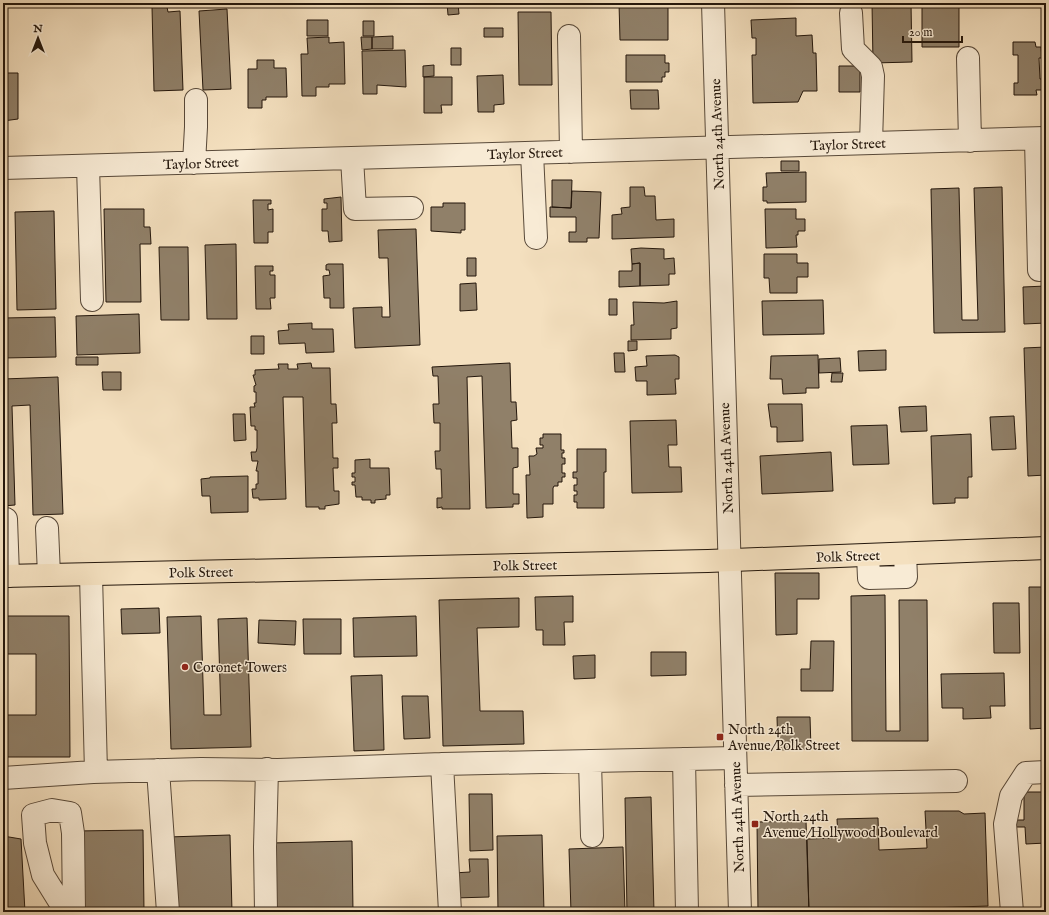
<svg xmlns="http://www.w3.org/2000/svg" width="1049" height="915" viewBox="0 0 1049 915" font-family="'IM FELL English',serif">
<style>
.building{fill:#908069;stroke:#24170c}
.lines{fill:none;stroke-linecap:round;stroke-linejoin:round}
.minor-casing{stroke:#584939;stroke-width:24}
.major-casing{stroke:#24170c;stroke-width:24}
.minor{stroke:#f8ebd5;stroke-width:22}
.major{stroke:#f4e0bf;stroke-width:22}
.poi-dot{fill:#8f2418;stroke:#f8ebd5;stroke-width:1.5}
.labels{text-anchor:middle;stroke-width:3;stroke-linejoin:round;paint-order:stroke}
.street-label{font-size:14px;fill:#24170c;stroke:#f8ebd5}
.poi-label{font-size:14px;fill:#24170c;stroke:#f8ebd5;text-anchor:start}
</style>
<rect width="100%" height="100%" fill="#f4e0bf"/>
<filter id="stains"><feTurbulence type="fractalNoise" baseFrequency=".005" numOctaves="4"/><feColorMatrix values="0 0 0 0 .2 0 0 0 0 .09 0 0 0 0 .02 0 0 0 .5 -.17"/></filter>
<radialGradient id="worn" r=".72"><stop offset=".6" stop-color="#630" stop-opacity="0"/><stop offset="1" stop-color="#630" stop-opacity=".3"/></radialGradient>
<path class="building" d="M447 3H458L459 14 448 15Z
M619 3H668V40H620Z
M872 3H911L912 62 873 63Z
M922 3H959V47H922Z
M152 7H167L168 12 180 11 183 90 154 91Z
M227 9 231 89 203 90 199 11Z
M518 12H551L552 85H519Z
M796 18V36L812 35 813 53H816L817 91H803L798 102 753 103 752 55H756V38H752L751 20Z
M307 20H328V36H307Z
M363 21H374V36H363Z
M484 28H503V37H484Z
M393 36V49H372V37Z
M329 37V43L344 42 345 84H329V87H316V96H302L301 54H308L307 38Z
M361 37H372V49L362 50Z
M1013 42H1035L1036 47H1041L1042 58H1039L1040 79H1042V90H1036L1037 95H1014V83H1018V55H1013Z
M451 48H461V65H451Z
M405 50 406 87 377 85V94H363L362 51Z
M626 55H665V63H669V72H665V77H662V82H626Z
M257 60H274V68H286L287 97H266V100H262V108H248V69H257Z
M434 65V76L423 77V66Z
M839 66H860V92H839Z
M3 73H18V119L3 121Z
M503 75 504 104 494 105V112H478L477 76Z
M424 77H452V105H441L442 113H424Z
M630 90H658L659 109H631Z
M781 161H799V171H781Z
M806 172V202L767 203V201H763V187H767L766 173Z
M552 180H572L571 208 552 207Z
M630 187H644L645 196H655L656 220 674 219V237L612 239V215L622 214 621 208 630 207Z
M1002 187 1005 332 934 333 931 189 959 188 962 320H978L974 188Z
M572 191 601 192 599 238H587V242H569V232H576V217H550V207L571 208Z
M341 197 342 241 329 242 328 231H322V209H327V203H324V199Z
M253 200H271V204H268V210L273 209V232H268V243H254Z
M443 203H465V230H461V233L431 231V207H443Z
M104 209H144V227H150L151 244H140L141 302H106Z
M765 209H796V219H805V231H798V235H796L797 247 766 248Z
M54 211 56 309 17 310 15 212Z
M416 229 420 345 355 348 353 308 382 307V317H390L388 258H379L378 230Z
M236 244 237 319H207L205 245Z
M159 247H188L189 320H161Z
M641 248 664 249V259L674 258 675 274H669V285L640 286V263L632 264 631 249Z
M764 254H797V263H808V277H797V293H770L769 278H764Z
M467 258H476V276H467Z
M640 263V286L619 287V271H632V264Z
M328 264H343L344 308H330V298H324L323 276 330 275 329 270H326V265Z
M255 266H273V271H270V275H275V298H270L271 309H256Z
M476 283 477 310 460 311V284Z
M1046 286V323L1024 324 1023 287Z
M609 299H617V315H609Z
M823 300 824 334 763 335 762 301Z
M677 301V328L671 329V339L631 340V325H634L633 302 664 303Z
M139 314 140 353 77 355 76 316Z
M55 317 56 357 3 358V318Z
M312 323V329H333L334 352 306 353 305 343 279 344 278 331 289 330 288 324Z
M251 336H264V354H251Z
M628 341H637V350L628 351Z
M1046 347V475L1028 476 1024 348Z
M886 350V370L859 371 858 351Z
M614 353H624L625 372H615Z
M675 355 679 357V379H675L676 394 647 395V381H636L635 367 647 366 646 356Z
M818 355 819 388H806V393L783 394 782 379H770L771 356Z
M76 357H98V365H76Z
M840 358 841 372 819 373V359Z
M311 363 312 368H330L331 404H336L337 423H332L333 458H338V468H333L334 491H339V504L325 506V509H319V507H306L303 397H283L286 499 259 500V498H253L252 489H256V484H258V471H256L258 461H252L251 452H256L257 448V430H255V426H251L250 407H255L254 403H256V392H254V386L256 385 253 375H255V370L279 369 278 364H288V369H298L297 364Z
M510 363 511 402H516L517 420 511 421 512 448H518V467L513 468V494H519V504H513V507L486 508 482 376 467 377 470 509H442V507L437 508V498H442L441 469H436L435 451H440V423H434L433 404H439L438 376H433L432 367Z
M102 372H121V390H103Z
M832 373H843L842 382H831Z
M58 377 63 514 33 515 30 405 12 406 15 505 3 506V379Z
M768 404H802L803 441 777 442V427H771Z
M926 406 927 431 901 432 899 407Z
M233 414H245L246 440 234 441Z
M1014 416 1016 449 992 450 990 417Z
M676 420 677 445H668L669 467H681L682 492 632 493 630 421Z
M887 425 889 464 853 465 851 426Z
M543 434H561V450H564V453H562V458H565V464H562V473H565V477H562V482H558V486H554L553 488V504H543V517L527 518 526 475H530L529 456H534L537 454 536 448H543V445H540V438H543Z
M971 434 972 477H968V498H955V503L933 504 931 436Z
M577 449H606V472H604V508H577V502H574V495H577V491H574V485H577V478H573V472H577Z
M831 452 833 491 762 494 760 456Z
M370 459V468H389L390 495H386V499L375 500V503H371V500H362V497H356L355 485H352V482H355V477H352V473H355V460Z
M248 476V512L211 513 210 496H202L201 479 210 478V477Z
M775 573H819V599H797V634L776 635Z
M1029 587H1046V728L1030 729Z
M885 595 886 731H900L899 600H927L928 741H852L851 596Z
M573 596V622H564L565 645H543V630H536L535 597Z
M519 598V627L477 628 480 711H523L524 744 443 746 439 600Z
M993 603H1019L1020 653H994Z
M159 608 160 633 122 634 121 609Z
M3 616H69L70 757H3V715H36V654H3Z
M201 616 204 715H221L218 619 247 618 251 747 171 749 167 617Z
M416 616 417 656 354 657 353 618Z
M303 619H341V654H304Z
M259 620 296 621 295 645 258 643Z
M811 641H834L833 691H801V669H810Z
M651 652H686V675L651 676Z
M595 655V678L574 679 573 656Z
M1004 673 1005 706H990L991 718 963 719V708H942L941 674Z
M382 675 384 750 354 751 351 676Z
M402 696H428L430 738 404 739Z
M777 717H810L811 749 778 750Z
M1024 792H1046V843L1026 844 1025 827H1016V820H1024Z
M469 794H492L493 850 470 851Z
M651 797 654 912H627L625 798Z
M925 811H959L964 814 985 813 988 906 809 912 807 839 838 838 837 819 878 818 879 850 927 848Z
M806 821 809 912H758L757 822Z
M143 830 144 912H78L76 831Z
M230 835 232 912H171L168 837Z
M542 835 544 912H498L497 836Z
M3 836 21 839 25 912H3Z
M352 841 353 912H272L271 843Z
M623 847 625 912H571L569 849Z
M469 859H488L489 897 454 898 453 873 470 872Z"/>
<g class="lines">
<defs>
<path id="minor" d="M713 3 740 912
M851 13 853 49 871 67 873 76 871 143
M569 36 571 152
M968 58 970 141
M1036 139 1039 270
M532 153 536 238
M352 158 355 209 412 208
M194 163 196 127V100
M88 166 92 300
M3 168 1046 138
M6 519 8 576
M47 528 49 575
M868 555 869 578 906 577 905 554
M91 575 96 772
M684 759 687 912
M590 761 592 836
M442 764 450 912
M158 770 168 912
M3 778 93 772 201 769 278 770 442 764 735 758
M736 785 956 781
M66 912 43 875 35 843 33 815 52 810 70 813 73 833 74 912
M266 912 265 847 267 769
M1012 912 1005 824 1011 796 1026 773 1046 772"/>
<path id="major" d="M3 576 708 561 1046 548"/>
</defs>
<use href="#minor" class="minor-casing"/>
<use href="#major" class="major-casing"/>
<use href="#minor" class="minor"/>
<use href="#major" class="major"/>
</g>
<g class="poi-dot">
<circle cx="185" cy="667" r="4"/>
<rect x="716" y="733" width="8" height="8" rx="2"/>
<rect x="751" y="820" width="8" height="8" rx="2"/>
</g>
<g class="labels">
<g class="street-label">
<text transform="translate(717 134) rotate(-92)" y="5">North 24th Avenue</text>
<text transform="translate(848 144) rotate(-2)" y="5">Taylor Street</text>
<text transform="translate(525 153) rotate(-2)" y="5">Taylor Street</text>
<text transform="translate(201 163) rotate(-2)" y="5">Taylor Street</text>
<text transform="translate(726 458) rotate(-92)" y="5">North 24th Avenue</text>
<text transform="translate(848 556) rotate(-2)" y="5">Polk Street</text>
<text transform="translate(525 565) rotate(-1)" y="5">Polk Street</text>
<text transform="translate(201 572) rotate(-1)" y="5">Polk Street</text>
<text transform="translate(737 817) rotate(-92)" y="5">North 24th Avenue</text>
</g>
<g class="poi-label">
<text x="193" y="672">Coronet Towers</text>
<text x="728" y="734">North 24th<tspan x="728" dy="16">Avenue/Polk Street</tspan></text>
<text x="763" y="821">North 24th<tspan x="763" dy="16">Avenue/Hollywood Boulevard</tspan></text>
</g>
</g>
<rect width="1049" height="915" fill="none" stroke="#f4e0bf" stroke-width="16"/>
<rect x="4" y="4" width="1041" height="907" fill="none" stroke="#24170c" stroke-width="2"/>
<rect x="8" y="8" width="1033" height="899" fill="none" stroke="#24170c"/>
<g transform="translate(38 38)" stroke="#f8ebd5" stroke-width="3" paint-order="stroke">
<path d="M0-3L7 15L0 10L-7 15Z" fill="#24170c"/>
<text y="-6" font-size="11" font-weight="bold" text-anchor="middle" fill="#24170c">N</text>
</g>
<path d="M903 36v6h59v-6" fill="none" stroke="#24170c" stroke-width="2"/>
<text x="909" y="36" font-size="12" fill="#24170c" stroke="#f8ebd5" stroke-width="3" paint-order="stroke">20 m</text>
<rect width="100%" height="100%" filter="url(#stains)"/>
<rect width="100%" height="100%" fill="url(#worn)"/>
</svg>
